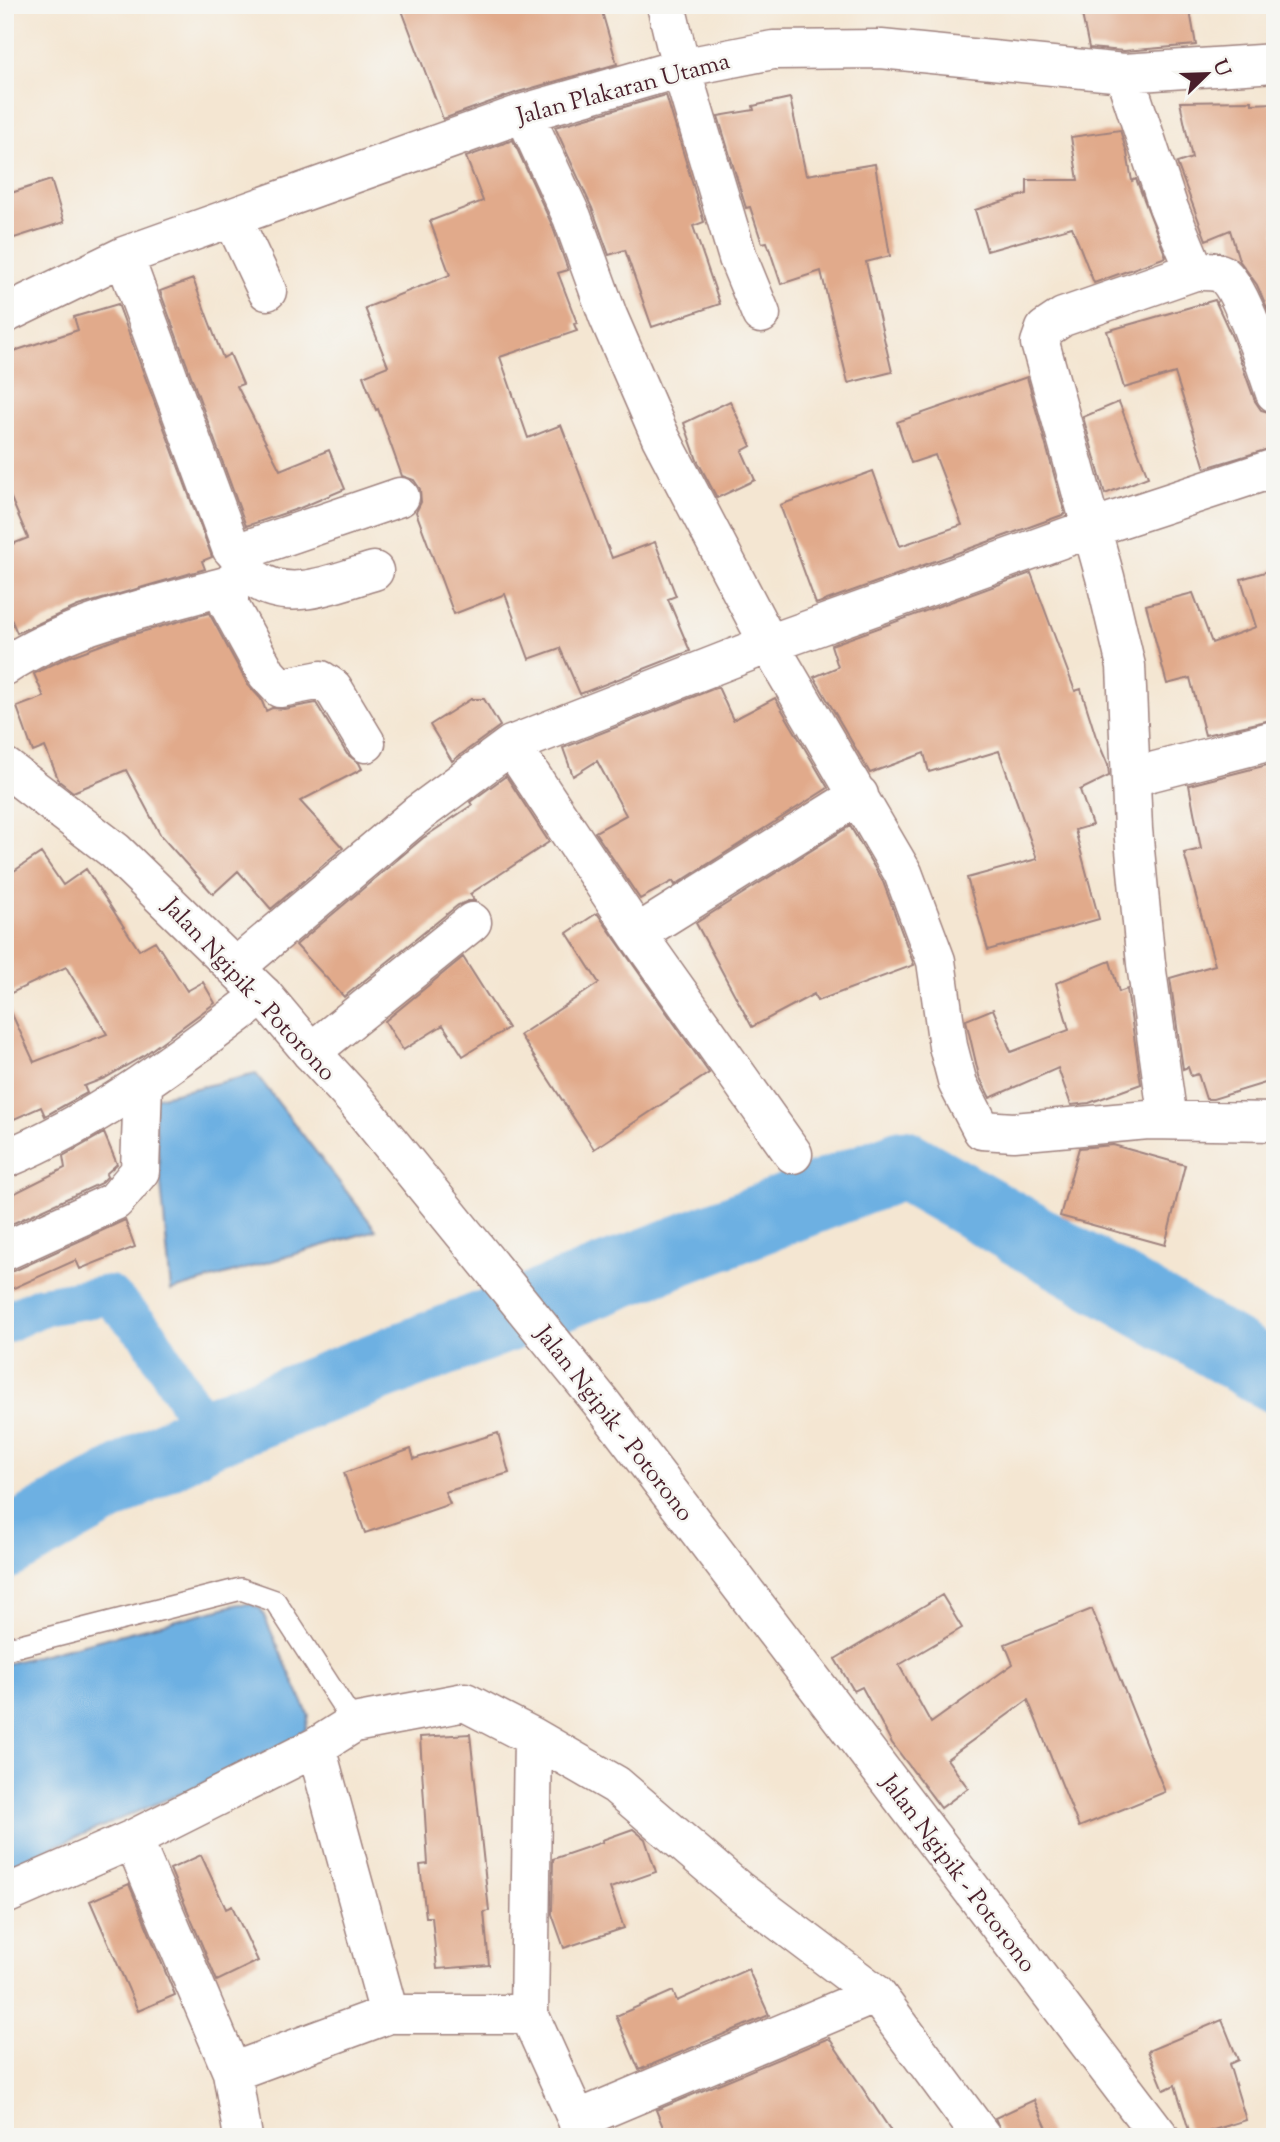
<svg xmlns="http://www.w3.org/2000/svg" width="1280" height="2142" viewBox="0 0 1280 2142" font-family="'Sorts Mill Goudy',serif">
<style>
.water{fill:#6db0e2;stroke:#5c6886;stroke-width:2}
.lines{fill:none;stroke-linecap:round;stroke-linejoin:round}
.canal{stroke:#6db0e2;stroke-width:40}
.river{stroke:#6db0e2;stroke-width:70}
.building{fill:#e1aa8b}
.service-casing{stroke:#9f827e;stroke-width:24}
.minor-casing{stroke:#9f827e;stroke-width:41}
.tertiary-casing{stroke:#9f827e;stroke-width:41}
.service{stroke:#fff;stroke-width:21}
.minor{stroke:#fff;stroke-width:38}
.tertiary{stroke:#fff;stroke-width:38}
.labels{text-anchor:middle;stroke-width:5;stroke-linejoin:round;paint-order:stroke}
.street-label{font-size:24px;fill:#4a1f2b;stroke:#f6f6f2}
</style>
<rect width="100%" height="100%" fill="#f6f6f2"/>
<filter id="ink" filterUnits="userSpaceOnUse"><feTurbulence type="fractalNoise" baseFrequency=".0143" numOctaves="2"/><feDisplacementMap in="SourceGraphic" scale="14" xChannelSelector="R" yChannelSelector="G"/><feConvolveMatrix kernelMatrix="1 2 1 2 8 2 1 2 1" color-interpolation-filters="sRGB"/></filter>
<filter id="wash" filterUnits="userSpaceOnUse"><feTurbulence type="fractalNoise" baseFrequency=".00686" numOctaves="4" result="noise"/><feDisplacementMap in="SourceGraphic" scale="28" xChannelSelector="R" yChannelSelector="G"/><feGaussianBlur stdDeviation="1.57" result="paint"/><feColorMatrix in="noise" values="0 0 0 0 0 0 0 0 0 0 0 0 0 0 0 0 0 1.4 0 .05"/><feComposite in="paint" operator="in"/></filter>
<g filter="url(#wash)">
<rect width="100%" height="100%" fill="#f4e6d2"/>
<path class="water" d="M256 1074 376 1230 171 1291 153 1098Z
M239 1604H251L261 1609 309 1716 306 1729 293 1739 201 1785 5 1867V1664Z"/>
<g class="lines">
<path class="canal" d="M5 1323 42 1306 109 1295 148 1335 207 1433"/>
<path class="river" d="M5 1545 207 1433 903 1164 1275 1378"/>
</g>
<g id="blocks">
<path class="building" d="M400 5H600L617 64 518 92 443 119Z
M1080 5H1189L1196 45 1124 51 1089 48Z
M666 95 704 222 693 226 720 304 652 327 625 250 609 255 592 208 555 127Z
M790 98 806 175 875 164 890 256 866 262 892 372 848 383 821 271 781 284 767 242 762 243 750 207 746 208 718 116 754 110 753 106Z
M1252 101V104L1275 103V326L1257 285 1239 260 1230 230 1206 240 1177 163 1192 158 1180 102Z
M1120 130 1127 153 1132 181 1136 179 1166 257 1094 283 1072 227 987 251 975 210 1027 194V180H1078L1071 137Z
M513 140 552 225 568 270 558 273 577 323 574 324 577 331 500 357 528 438 561 425 612 558 655 542 676 596 668 599 690 651 580 694 560 648 529 659 505 594 454 614 416 512 421 502 420 489 414 480 402 476 378 409 376 410 363 376 388 366 365 308 450 275 430 221 483 201 466 157Z
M51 180 64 222 5 241V195Z
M193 279 223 358 230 354 243 384 237 386 280 470 329 450 345 489 300 508 246 526 160 291Z
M1215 300 1232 337 1255 401 1261 410 1275 414V447L1205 468 1175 373 1124 388 1107 331Z
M118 304 212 557 202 561 205 569 78 606 17 633 5 605V547L28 538 5 484V354L78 330 74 317Z
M1027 377 1065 514 816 604 780 505 873 471 900 546 962 525 935 455 911 463 897 422Z
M730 401 751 446 742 451 755 480 717 498 697 460 684 423Z
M1119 402 1148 477 1105 494 1083 417Z
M1275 569V719L1205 735 1190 678 1167 684 1146 605 1193 593 1212 643 1256 627 1241 579Z
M1031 573 1075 691 1081 689 1096 737 1108 765 1109 776 1080 790 1092 825 1075 830 1099 919 988 950 967 878 1037 859 999 751 929 772 924 753 870 773 814 677 838 667 831 645Z
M209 613 248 685 261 699 266 711 272 708 284 709 316 703 347 754 359 763 362 769 300 801 343 848 271 909 238 871 213 894 161 836 126 770 73 792 59 781 45 747 33 752 17 707 44 697 34 674 41 670 66 658 120 638Z
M718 687 733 720 775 698 828 788 675 885 673 881 640 899 595 832 626 815 597 761 573 776 563 748Z
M471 699H484L500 726 452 761 430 725Z
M1275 763V1080L1213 1099H1206L1198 1074 1191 1076 1188 1067 1183 1069 1170 978 1215 965 1184 853 1201 849 1189 785Z
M506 776 549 842 470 894 475 901H468L458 905 344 997 296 945 423 838 472 805 470 802Z
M850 826 883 882 914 965 817 1001 814 994 752 1027 696 923Z
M41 853 63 885 86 869 139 950 155 941 187 991 203 982 215 1003 143 1056 105 1078 84 1086 87 1093 63 1106 45 1116 41 1107 5 1123V999L34 1062 107 1034 66 967 5 996V877Z
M597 913 709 1073 594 1149 520 1035 599 983 567 933Z
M463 957 508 1028 463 1056 443 1025 403 1050 385 1021Z
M1110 961 1119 992 1127 989 1141 1084 1089 1103 1071 1105 1058 1068 990 1098 979 1076 966 1020 993 1009 1011 1052 1069 1030 1056 983Z
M104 1133 117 1164 106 1174 107 1177 101 1183 5 1227V1198L65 1168 63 1156Z
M1113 1145 1185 1165 1165 1245 1060 1216 1079 1148Z
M125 1220 135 1247 80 1269 76 1260 5 1292V1272L14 1271Z
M498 1433 509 1473 445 1492 450 1504 365 1533 344 1473 411 1449 414 1459Z
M942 1595 962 1628 899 1665 931 1723 1013 1664 1005 1644 1092 1609 1165 1792 1079 1827 1028 1700 947 1759 968 1788 941 1808 892 1743 862 1687 854 1691 835 1659Z
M470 1734 489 1911 484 1912 489 1965 437 1969 432 1917H426L420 1865 428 1864 420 1737Z
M633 1829 645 1839 656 1872 610 1888 624 1928 564 1948 552 1914 553 1859 603 1842 602 1840Z
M201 1855 226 1909 232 1906 258 1961 217 1981 170 1869Z
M129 1884 175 1995 138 2011 90 1901Z
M748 1969 769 2015 639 2070 616 2016 673 1991 677 2001Z
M1222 2020 1238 2060 1229 2064 1246 2120 1191 2137 1175 2085 1164 2090 1148 2051Z
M829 2038 895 2137H667L656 2110Z
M1034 2100 1051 2137H1003L995 2118Z"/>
</g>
</g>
<g filter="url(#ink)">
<use href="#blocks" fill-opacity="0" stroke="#9f827e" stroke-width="2"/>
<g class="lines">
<defs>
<path id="service" d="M5 1649 241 1589 275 1601 354 1723"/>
<path id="minor" d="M666 5 681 68 738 258 761 314
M1124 73 1168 206 1195 271C1203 271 1214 270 1222 274 1241 286 1266 368 1275 393
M524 113 572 217 608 316 661 438 769 644 903 873 936 961 948 1046 958 1084 982 1130 1014 1132 1148 1120 1275 1122
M233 219 267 291
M124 256 231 548C241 557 243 569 254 578 289 605 338 581 374 571
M5 314 124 256 524 113 681 68 773 50 881 49 1124 73 1275 63
M236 553 400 497
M245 570 229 585V605L267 674 280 688 321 680 333 688 366 743
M5 666C72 622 153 607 229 585
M511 745 637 934 793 1154
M1132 777 1275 740
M637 934 859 795
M236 967 419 813 511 745 769 644 1092 528 1275 468
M311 1052 472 922
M1168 1120 1146 964 1133 829 1126 666 1105 577 1040 343 1045 329 1063 317 1195 271
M5 1159C100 1120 182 1056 263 995
M5 1251 115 1201 140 1171 143 1083
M533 1737 529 2014 577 2120 581 2137
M316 1747 389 2014
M133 1839 232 2072 243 2137
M5 1895 133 1839 316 1747 354 1723 465 1702 533 1737 616 1785 737 1889 876 1994 982 2137
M232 2072 389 2014H529
M577 2120 876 1994"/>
<path id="tertiary" d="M5 767 115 851 263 995 311 1052 356 1101 600 1401 1160 2137"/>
</defs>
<use href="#service" class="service-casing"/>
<use href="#minor" class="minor-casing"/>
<use href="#tertiary" class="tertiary-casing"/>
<use href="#service" class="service"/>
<use href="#minor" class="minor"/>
<use href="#tertiary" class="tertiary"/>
</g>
</g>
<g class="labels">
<g class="street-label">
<text transform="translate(623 88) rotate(-15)" y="8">Jalan Plakaran Utama</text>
<text transform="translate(250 989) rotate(47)" y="8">Jalan Ngipik - Potorono</text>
<text transform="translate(615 1423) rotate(52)" y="8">Jalan Ngipik - Potorono</text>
<text transform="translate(959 1873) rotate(53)" y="8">Jalan Ngipik - Potorono</text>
</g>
</g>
<rect width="1280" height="2142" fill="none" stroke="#f6f6f2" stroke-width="28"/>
<g transform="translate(1207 74) rotate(67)" stroke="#f6f6f2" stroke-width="5" paint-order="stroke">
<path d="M0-5L12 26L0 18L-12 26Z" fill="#4a1f2b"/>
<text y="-10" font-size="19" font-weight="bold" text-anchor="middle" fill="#4a1f2b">U</text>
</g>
</svg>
